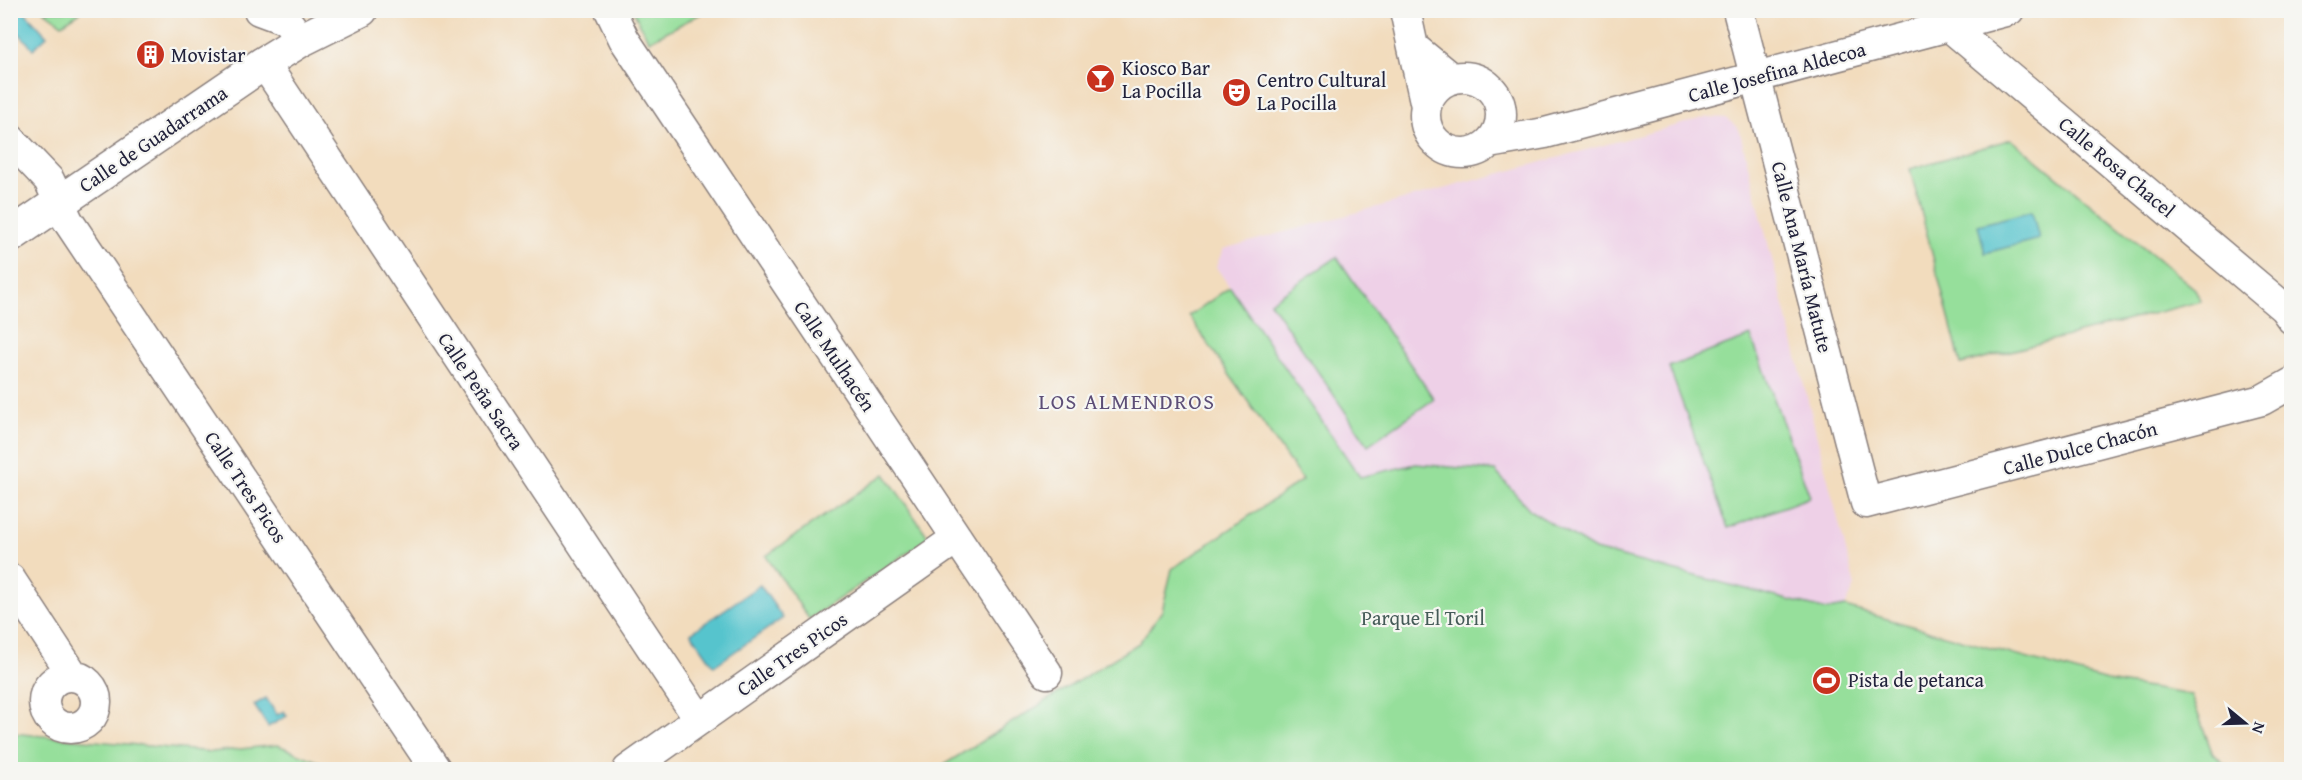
<svg xmlns="http://www.w3.org/2000/svg" width="2302" height="780" viewBox="0 0 2302 780" font-family="'Gentium Book Plus',serif">
<style>
.built{fill:#eed0e7}
.green{fill:#96df9b;stroke:#5c806b;stroke-width:1.5}
.water{fill:#57c4cd;stroke:#3c7384;stroke-width:1.5}
.lines{fill:none;stroke-linecap:round;stroke-linejoin:round}
.street-casing{stroke:#8a7f7c;stroke-width:33}
.secondary-casing{stroke:#8a7f7c;stroke-width:36}
.street{stroke:#fff;stroke-width:30}
.secondary{stroke:#fff;stroke-width:33}
.labels{text-anchor:middle;stroke-width:4.5;stroke-linejoin:round;paint-order:stroke}
.poi-label{font-size:20px;fill:#22223b;stroke:#f6f6f2;text-anchor:start}
.street-label{font-size:20px;fill:#22223b;stroke:#f6f6f2}
.park-label{font-size:20px;fill:#455b58;stroke:#f6f6f2}
.quarter-label{font-size:22px;letter-spacing:1.5px;fill:#5d4e77;stroke:#f6f6f2}
</style>
<rect width="100%" height="100%" fill="#f6f6f2"/>
<filter id="ink" filterUnits="userSpaceOnUse"><feTurbulence type="fractalNoise" baseFrequency=".0167" numOctaves="2"/><feDisplacementMap in="SourceGraphic" scale="12" xChannelSelector="R" yChannelSelector="G"/><feConvolveMatrix kernelMatrix="1 2 1 2 8 2 1 2 1" color-interpolation-filters="sRGB"/></filter>
<filter id="wash" filterUnits="userSpaceOnUse"><feTurbulence type="fractalNoise" baseFrequency=".008" numOctaves="4" result="noise"/><feDisplacementMap in="SourceGraphic" scale="24" xChannelSelector="R" yChannelSelector="G"/><feGaussianBlur stdDeviation="1.35" result="paint"/><feColorMatrix in="noise" values="0 0 0 0 0 0 0 0 0 0 0 0 0 0 0 0 0 1.4 0 .05"/><feComposite in="paint" operator="in"/></filter>
<g filter="url(#wash)">
<rect width="100%" height="100%" fill="#f2dcbd"/>
<path class="built" d="M1707 117 1726 118 1739 129 1855 586 1845 607 1827 610 1595 550 1531 511 1494 471 1416 464 1360 477 1216 267 1223 249Z"/>
<path class="green" d="M44 11H82L62 24Z
M633 11H706L649 41Z
M2011 139 2195 289 2201 301 1961 364 1910 169Z
M1337 257 1434 399 1368 445 1270 302Z
M1230 287 1360 477 1416 464 1495 471 1531 511 1595 550 1827 610 1845 607 2107 681 2191 695 2212 752 2229 769H937L1139 643 1162 611 1172 569 1302 480 1189 316Z
M1751 336 1810 497 1728 528 1669 367Z
M885 474 929 538 809 619 766 556Z
M11 733 212 752 278 745 336 769H11Z"/>
<path class="water" d="M15 11H24L47 36 33 49 11 24V15Z
M2032 211 2039 239 1985 253 1978 225Z
M760 585 783 618 714 666 691 633Z
M266 698 277 715 284 711 287 716 268 727 254 705Z"/>
</g>
<g filter="url(#ink)">
<g class="lines">
<defs>
<path id="street" d="M259 10 286 20 301 40
M610 10 624 39 1047 673
M1405 10 1413 47
M1738 10 1866 503 2262 400 2292 383
M1949 26 2284 308 2292 319
M264 63 699 719
M1425 115a38 38 0 1 1 76 0a38 38 0 1 1-76 0Z
M1426 106 1413 47 1452 79
M10 139 49 180 68 221 436 770
M1489 143 1545 133 2009 10
M10 579 73 675
M44 702a26 26 0 1 1 52 0a26 26 0 1 1-52 0Z
M628 770 957 538"/>
<path id="secondary" d="M10 236 264 63 301 40 361 10"/>
</defs>
<use href="#street" class="street-casing"/>
<use href="#secondary" class="secondary-casing"/>
<use href="#street" class="street"/>
<use href="#secondary" class="secondary"/>
</g>
</g>
<defs>
<symbol id="building-disc" viewBox="-11 -11 22 22"><circle r="9.5" fill="#c8321e" stroke="#f6f6f2"/><path d="M-4-6H4V6H1V3H-1V6H-4ZM-2.5-4.3h1.7v1.8h-1.7ZM.8-4.3h1.7v1.8H.8ZM-2.5-1h1.7V.8h-1.7ZM.8-1h1.7V.8H.8Z" fill="#fff"/></symbol>
<symbol id="bar-disc" viewBox="-11 -11 22 22"><circle r="9.5" fill="#c8321e" stroke="#f6f6f2"/><path d="M-6-5H6L.8 .8V4.5H3.5V6h-7V4.5H-.8V.8Z" fill="#fff"/></symbol>
<symbol id="theatre-disc" viewBox="-11 -11 22 22"><circle r="9.5" fill="#c8321e" stroke="#f6f6f2"/><path d="M-5-5.5Q0-4 5-5.5V0Q5 5 0 6Q-5 5-5 0ZM-3.3-2.5H-1v1.5H-3.3ZM1-2.5H3.3v1.5H1ZM-2.8 1Q0 5.5 2.8 1Z" fill="#fff"/></symbol>
<symbol id="stadium-disc" viewBox="-11 -11 22 22"><circle r="9.5" fill="#c8321e" stroke="#f6f6f2"/><path d="M0-5a6.5 5 0 1 0 0 10a6.5 5 0 1 0 0-10ZM-3.5-1.8h7v3.6h-7Z" fill="#fff"/></symbol>
</defs>
<g fill-rule="evenodd">
<use href="#building-disc" x="134" y="38" width="33" height="33"/>
<use href="#bar-disc" x="1084" y="62" width="33" height="33"/>
<use href="#theatre-disc" x="1220" y="76" width="33" height="33"/>
<use href="#stadium-disc" x="1810" y="664" width="33" height="33"/>
</g>
<g class="labels">
<g class="poi-label">
<text x="171" y="62">Movistar</text>
<text x="1122" y="75">Kiosco Bar<tspan x="1122" dy="23">La Pocilla</tspan></text>
<text x="1257" y="87">Centro Cultural<tspan x="1257" dy="23">La Pocilla</tspan></text>
<text x="1848" y="687">Pista de petanca</text>
</g>
<g class="street-label">
<text transform="translate(1777 72) rotate(-15)" y="7">Calle Josefina Aldecoa</text>
<text transform="translate(153 139) rotate(-34)" y="7">Calle de Guadarrama</text>
<text transform="translate(2117 167) rotate(40)" y="7">Calle Rosa Chacel</text>
<text transform="translate(1802 257) rotate(76)" y="7">Calle Ana María Matute</text>
<text transform="translate(835 356) rotate(56)" y="7">Calle Mulhacén</text>
<text transform="translate(481 391) rotate(56)" y="7">Calle Peña Sacra</text>
<text transform="translate(2080 448) rotate(-15)" y="7">Calle Dulce Chacón</text>
<text transform="translate(246 487) rotate(56)" y="7">Calle Tres Picos</text>
<text transform="translate(792 654) rotate(-35)" y="7">Calle Tres Picos</text>
</g>
<g class="park-label">
<text x="1423" y="625">Parque El Toril</text>
</g>
<g class="quarter-label">
<text x="1127" y="409">LOS ALMENDROS</text>
</g>
</g>
<rect width="2302" height="780" fill="none" stroke="#f6f6f2" stroke-width="36"/>
<g transform="translate(2245 723) rotate(109)" stroke="#f6f6f2" stroke-width="4.5" paint-order="stroke">
<path d="M0-4.5L10 22L0 15L-10 22Z" fill="#22223b"/>
<text y="-9" font-size="16" font-weight="bold" text-anchor="middle" fill="#22223b">N</text>
</g>
</svg>
